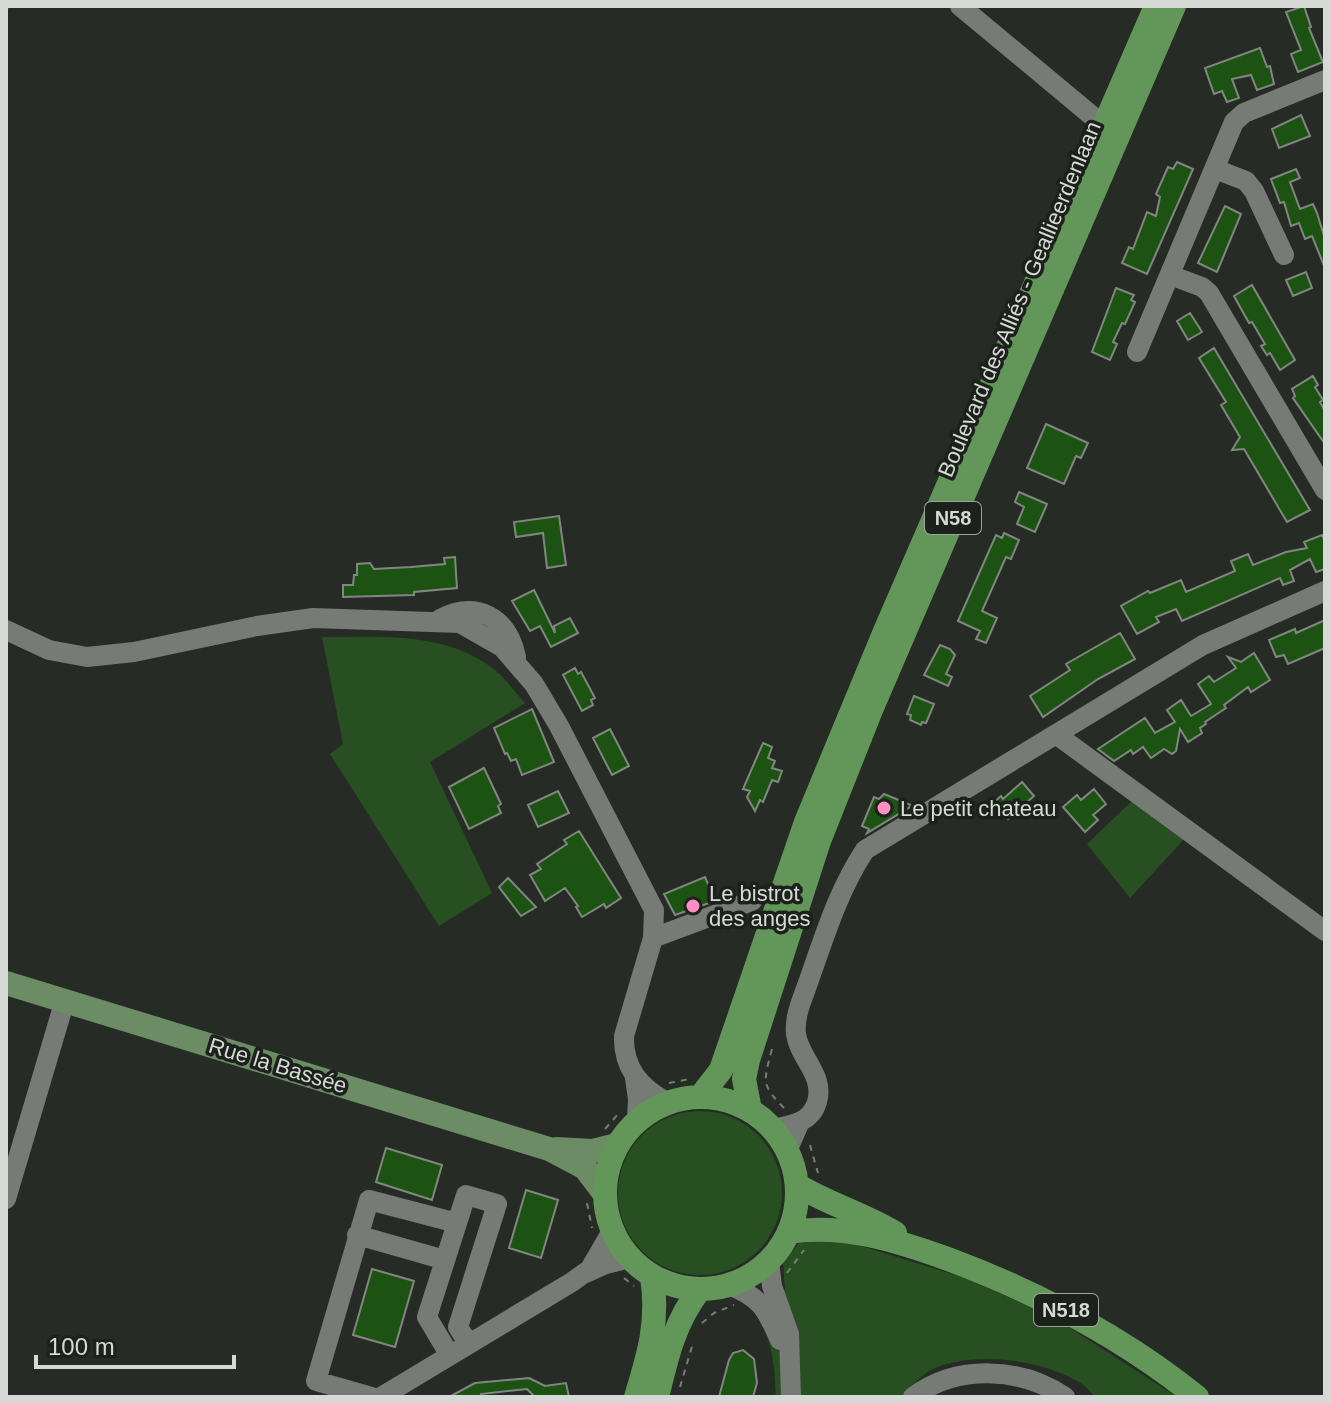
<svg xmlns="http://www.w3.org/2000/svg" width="1331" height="1403" viewBox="0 0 1331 1403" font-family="Helvetica,sans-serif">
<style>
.green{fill:#284f21}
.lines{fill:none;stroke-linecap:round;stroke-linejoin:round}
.stream{stroke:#6e9568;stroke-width:4}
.building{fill:#1c5212;stroke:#818780;stroke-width:2}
.path{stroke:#797d78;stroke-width:2;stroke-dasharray:6 6;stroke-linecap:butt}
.minor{stroke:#767c75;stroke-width:20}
.major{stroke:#6b8c65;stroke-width:24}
.highway{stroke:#63975a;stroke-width:24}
.poi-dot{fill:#fc8fc3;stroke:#1d211c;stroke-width:3}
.labels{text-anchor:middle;stroke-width:7;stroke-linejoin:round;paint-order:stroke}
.shield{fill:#1d211c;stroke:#9ea29e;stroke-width:2}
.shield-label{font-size:20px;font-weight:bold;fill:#d6d9d5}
.street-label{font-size:22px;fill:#d6d9d5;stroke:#1d211c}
.poi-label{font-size:22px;fill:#d6d9d5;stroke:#1d211c;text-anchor:start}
</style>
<rect width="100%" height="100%" fill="#262b25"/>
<path class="green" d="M322 637C379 637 442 631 491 667 504 676 515 692 525 703L430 762 492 893 439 926 330 754 343 744Z
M1135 798 1187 836 1130 898 1087 844Z
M618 1193a82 82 0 1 1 164 0a82 82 0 1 1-164 0Z
M842 1240 965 1278 1053 1317 1177 1397H1096C1090 1392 1084 1384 1077 1381 1039 1359 973 1351 933 1369 921 1375 910 1388 900 1397H776C774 1360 773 1338 750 1306L785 1290 783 1263 799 1243Z"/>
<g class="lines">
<path class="stream" d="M6 9 7 6"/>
</g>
<path class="building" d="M1304 6 1311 27 1309 28 1323 62 1298 72 1291 54 1301 50 1286 12Z
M1260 48 1267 67 1270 66 1274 84 1257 90 1251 75 1232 79 1239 98 1227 102 1222 91 1214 94 1205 68Z
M1301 115 1310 136 1279 148 1272 129Z
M1177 162 1193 169 1147 274 1122 263 1129 247 1133 249 1147 212 1156 216 1160 197 1156 194 1168 167 1173 169Z
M1296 169 1300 178 1290 182 1300 209 1313 204 1317 213 1325 239V268L1312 236 1305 239 1299 223 1291 226 1284 202 1280 203 1271 179Z
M1225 206 1241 214 1217 272 1198 263Z
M1306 272 1312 288 1293 296 1286 280Z
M1252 285 1295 360 1280 370 1270 353 1267 355 1261 346 1265 344 1252 322 1249 323 1234 296Z
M1116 288 1134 295 1131 300 1135 302 1125 324 1122 323 1113 342 1117 344 1110 360 1092 352Z
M1190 313 1202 332 1188 340 1177 321Z
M1214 348 1310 510 1287 522 1244 449 1232 450 1240 437 1221 405 1226 402 1199 358Z
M1313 376 1318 385 1315 387 1323 400 1320 402 1325 411V444L1293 398 1295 396 1292 389Z
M1046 424 1088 443 1081 458 1076 456 1064 484 1027 468Z
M1019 492 1047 504 1035 532 1017 524 1024 507 1015 502Z
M559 516 566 565 547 568 543 533 516 537 514 522Z
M1004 533 1019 540 1011 559 1006 557 982 611 997 618 986 643 976 639 980 631 958 621 996 535 1002 538Z
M1322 535 1325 541V569L1316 572 1310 559 1290 570 1294 581 1283 585 1280 578 1182 621 1176 609 1156 617 1159 622 1137 634 1121 606 1148 591 1150 593 1181 580 1186 592 1235 571 1231 561 1248 554 1253 565 1286 552 1307 548 1304 542Z
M455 557 457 588 414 592V595L343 597V585H353L354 575H357V564L370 563 374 569 411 567 445 564 444 558Z
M534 590 555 633 554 626 570 618 578 633 551 647 540 626 530 631 512 601Z
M1325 620V648L1288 664 1284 655 1276 657 1269 640 1295 629 1296 633Z
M1120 633 1135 659 1098 679 1043 717 1030 696 1070 670 1066 664Z
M940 645 950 649 955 655 946 674 952 677 948 686 924 675Z
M1254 653 1270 680 1251 692 1248 687 1224 705 1226 708 1205 722 1206 724 1200 728 1202 733 1188 742 1180 729 1176 751 1172 754 1164 749 1151 758 1143 747 1133 754 1131 750 1114 761 1098 749 1145 718 1155 733 1175 722 1167 710 1181 700 1191 716 1211 704 1198 684 1209 676 1214 682 1236 668 1228 657 1241 662Z
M575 668 578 674 581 672 595 698 591 700 593 705 582 711 563 675Z
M914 696 934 704 926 723 922 722 921 725 910 720 911 715 907 714Z
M532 709 554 762 522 775 516 759 511 761 507 753 505 754 494 728Z
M610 729 629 766 612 775 593 738Z
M763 743 772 747 768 758 775 761 772 768 782 771 778 782 772 780 763 802 760 800 755 811 747 797 750 791 743 789Z
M484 768 501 804 498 806 501 813 469 829 449 787Z
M1022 782 1034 796 1008 819 993 803 1001 796 1003 799Z
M1094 789 1106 804 1093 815 1098 820 1085 832 1063 807 1077 795 1081 800Z
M558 791 569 813 538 827 528 805Z
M884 794 911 805 910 807 867 833 869 829 862 826 874 797 879 799Z
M579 831 621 898 606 908 604 904 582 917 576 907 578 906 565 888 545 901 530 875 541 869 537 864 567 844 564 840Z
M705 877 715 901 675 915 664 894Z
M508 878 536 907 521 916 499 887Z
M386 1148 442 1165 432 1200 376 1182Z
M526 1190 558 1200 541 1258 509 1248Z
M372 1269 414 1281 395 1347 353 1335Z
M743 1350 754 1359 757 1383 753 1397H719L729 1360 733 1353Z
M529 1378 545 1386 566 1383 569 1397H535L527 1389 481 1394 482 1397H449L475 1383Z"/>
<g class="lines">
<path class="path" d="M772 1049C763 1083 761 1085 786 1110
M669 1083 690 1079
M605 1129 619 1113
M810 1145 818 1173
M587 1203 592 1228
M787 1273 804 1250
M624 1278 634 1286
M702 1323 714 1313 734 1305
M680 1387 693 1343"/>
<path class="minor" d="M960 6 1103 125
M1215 169 1246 181 1254 191 1284 255
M1170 275 1202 287 1209 293 1325 490
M1137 352 1234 122 1244 113 1325 80
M440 619C476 600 508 617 516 657
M6 630 49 650 87 657 134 652 257 626 313 618 460 623 502 647 534 684 559 726 654 910 653 938 624 1036C623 1068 640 1088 667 1102
M1057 735 1325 931
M653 938 752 901
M635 1078 638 1099 637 1120
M773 1129C791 1125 811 1123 817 1102 825 1075 799 1058 796 1034 794 1015 803 998 809 980 825 935 838 891 865 850L1203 645 1325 591
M787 1151 799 1124
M6 1199 65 1000
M357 1235 445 1260
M769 1261 772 1286 789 1334 791 1397
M586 1273 606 1264 630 1258
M728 1285C760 1296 767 1310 780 1340
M449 1354 427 1317 466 1195 497 1204 458 1327 468 1343
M372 1397 316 1381 369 1200 457 1223
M381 1397 572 1282 590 1269 612 1231
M913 1397C957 1364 1021 1367 1065 1397"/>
<path class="major" d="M6 983 549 1149 585 1168 604 1193
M556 1149 593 1151 617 1145"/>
<path class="highway" d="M605 1193a96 96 0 1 1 192 0a96 96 0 1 1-192 0Z
M700 1097 721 1070 806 822 885 631 1156 6
M750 1110 744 1079 748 1060 819 841 871 710 1174 6
M797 1185C828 1204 864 1214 895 1233
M789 1232C843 1223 898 1241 948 1259 1039 1293 1121 1336 1197 1397
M636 1397C649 1354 659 1322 652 1277
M657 1397C667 1356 674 1323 700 1289"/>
</g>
<g class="poi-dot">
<circle cx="884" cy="808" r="8"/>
<circle cx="693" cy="906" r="8"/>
</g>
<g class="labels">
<g class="shield">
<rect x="925" y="502" width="56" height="32" rx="6"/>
<rect x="1034" y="1294" width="64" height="32" rx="6"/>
</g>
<g class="shield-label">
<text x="953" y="525">N58</text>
<text x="1066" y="1317">N518</text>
</g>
<g class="street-label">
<text transform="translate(1019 299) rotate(-67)" y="8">Boulevard des Alliés - Geallieerdenlaan</text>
<text transform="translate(278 1065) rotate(17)" y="8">Rue la Bassée</text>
</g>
<g class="poi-label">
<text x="900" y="816">Le petit chateau</text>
<text x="709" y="901">Le bistrot<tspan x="709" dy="25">des anges</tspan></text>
</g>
</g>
<rect width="1331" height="1403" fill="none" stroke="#d6d9d5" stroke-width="16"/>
<path d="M36 1355v12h198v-12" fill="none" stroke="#d6d9d5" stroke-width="4"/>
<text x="48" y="1355" font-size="24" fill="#d6d9d5" stroke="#1d211c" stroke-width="6" paint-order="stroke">100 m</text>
</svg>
